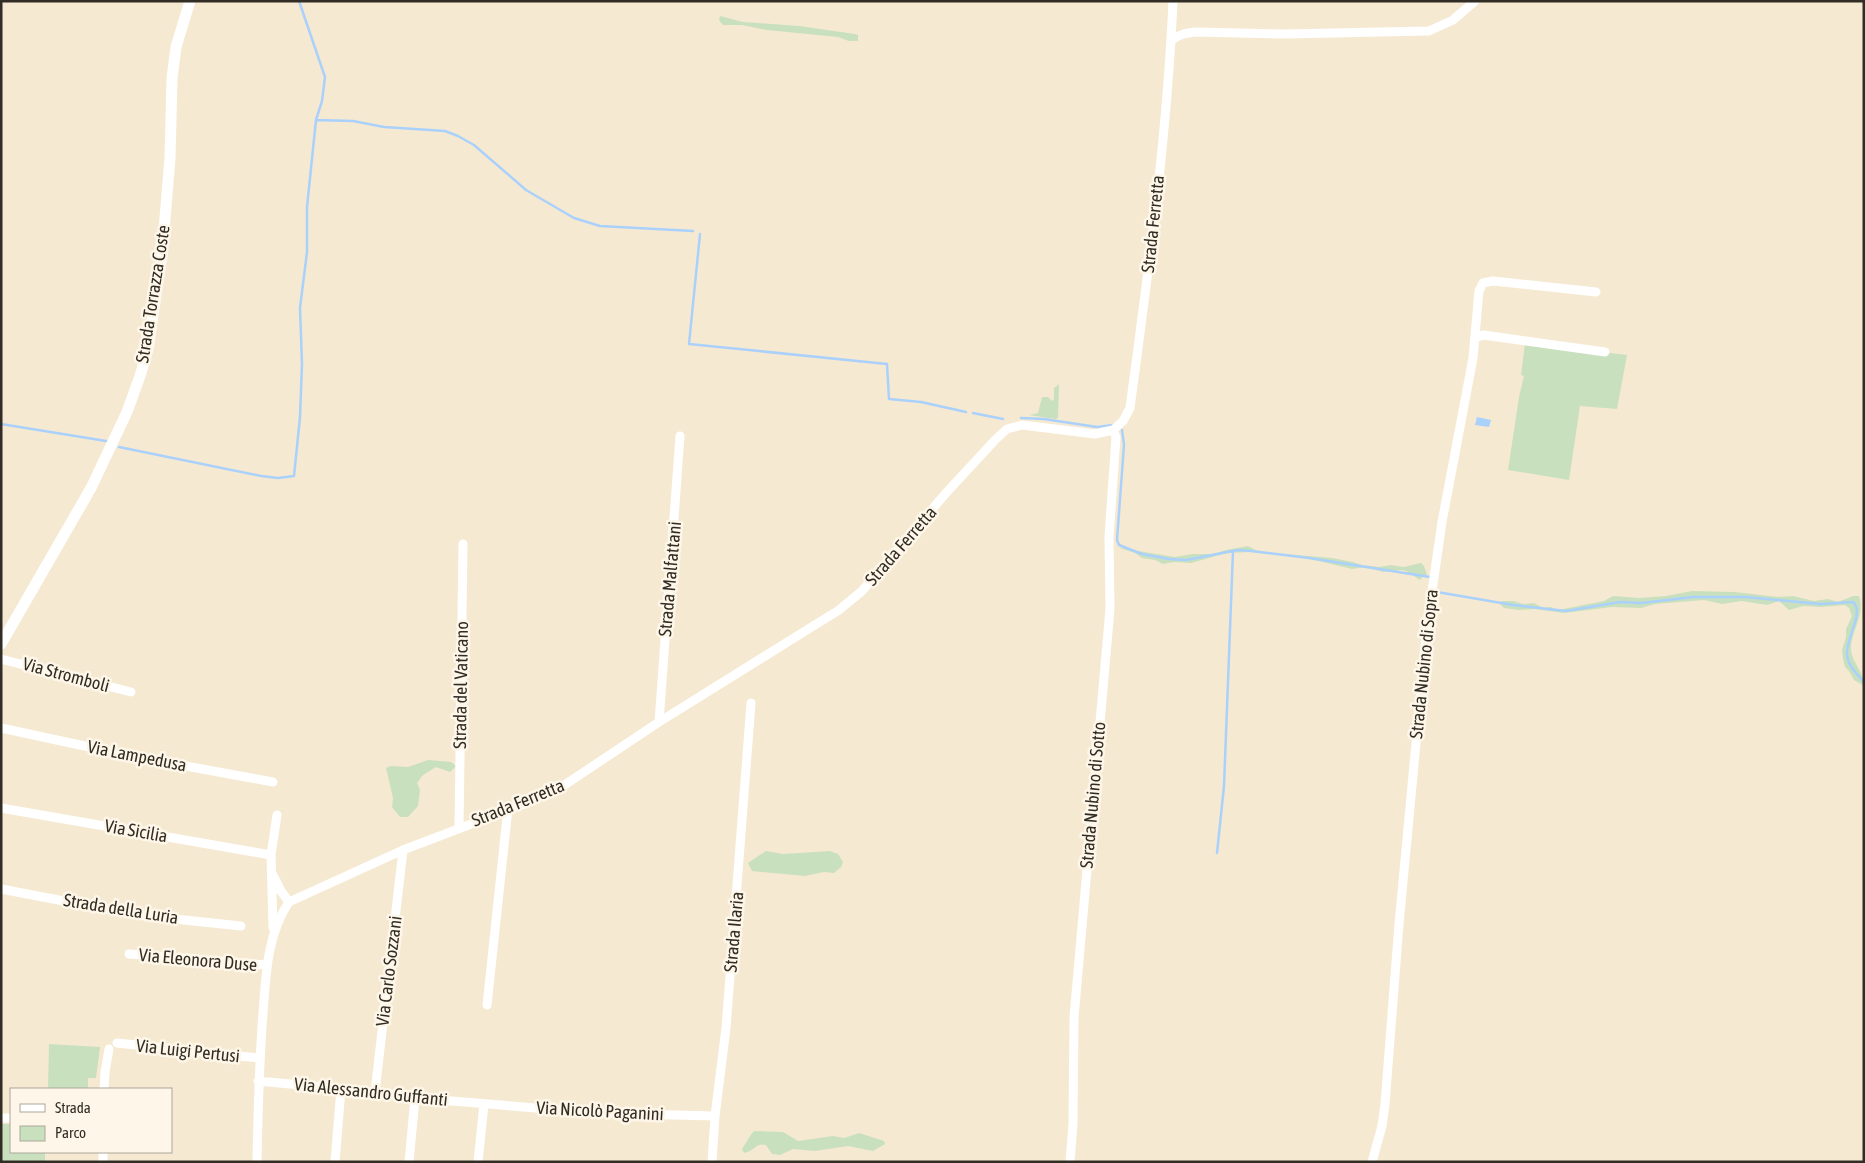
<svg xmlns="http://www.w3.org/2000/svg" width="1865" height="1163" viewBox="0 0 1865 1163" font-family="'Asap Condensed',sans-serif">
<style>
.green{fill:#c8e0be}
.water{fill:#aad1fb}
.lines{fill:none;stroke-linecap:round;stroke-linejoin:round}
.stream{stroke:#aad1fb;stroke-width:2.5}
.street{stroke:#fff;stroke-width:9}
.secondary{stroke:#fff;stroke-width:11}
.labels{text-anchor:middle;stroke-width:5;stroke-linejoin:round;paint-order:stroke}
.street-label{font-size:18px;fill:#312d24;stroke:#fef7e9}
</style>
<rect width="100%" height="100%" fill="#f6e9d2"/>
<path class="green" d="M720 16 743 22 799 26 855 34 858 35V41H849L838 37 767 30 742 25H723L719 20Z
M1525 343 1627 355 1617 409 1580 406 1569 480 1508 470 1519 397 1524 376 1521 375Z
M1059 384 1058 418 1055 419 1029 415 1038 413 1042 397H1048L1052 401 1054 399V388Z
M1248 546 1260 552 1332 558 1353 562 1362 565 1379 567 1391 565 1404 567 1421 563 1424 566 1427 575 1423 576 1420 580 1406 571 1401 570 1383 572 1366 567 1352 569 1306 558 1251 552 1227 553 1191 563 1174 562 1163 564 1155 560 1142 558 1135 553 1120 548 1124 547 1132 550 1175 557 1192 554H1213L1226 550Z
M1692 591 1735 592 1778 597 1793 596 1814 601 1828 599 1838 602 1853 596H1859C1865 613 1853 629 1851 645 1850 663 1864 669 1864 686L1854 680 1849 671 1845 667 1843 659 1842 650 1846 637V629L1852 616 1849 608 1845 605 1821 607 1803 606 1789 610 1779 601 1767 605 1742 601 1722 604 1704 600 1655 604 1641 608 1612 607 1564 613 1534 609 1519 610 1504 608 1499 603 1503 601H1514L1523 604 1534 603 1543 608 1551 607 1558 610 1604 601 1613 596 1639 598 1666 596Z
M428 760 451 762 456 766 450 772 436 767 423 775 417 783 420 790 418 806 408 817H400L392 807 393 798 386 768 391 766 408 767Z
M766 851 783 854 830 851 838 854 843 862 841 867 834 873 824 872 805 876 752 871 748 863Z
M49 1044 100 1047 96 1078H88V1089H48Z
M1 1124H11V1152H45V1162H1Z
M755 1131 783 1132 798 1141 833 1136 844 1138 859 1133 884 1141 885 1144 873 1151 848 1146 815 1151 793 1149 780 1155 772 1154 766 1145C757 1142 754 1151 744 1153L742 1149 752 1133Z"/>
<path class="water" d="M1477 417 1491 420 1489 427 1475 425Z"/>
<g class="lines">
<path class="stream" d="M316 120 353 121 384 127 445 131 458 136 474 145 526 190 574 218 600 226 693 231
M700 234 689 344 887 364 889 399 921 402 966 412
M973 413 1003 419
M1021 418 1044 419 1097 427 1113 425
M1 424 106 441
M1122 430 1124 445 1117 540 1119 545 1142 554 1169 559 1186 560 1238 550 1251 551 1309 558 1430 577
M119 447 261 476 278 478 294 476 300 417 302 364 300 308 307 252V207L316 120 322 101 325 77 299 1
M1437 592 1513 605 1566 611 1620 602 1641 603 1693 597H1746L1820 604 1853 602C1865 612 1845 640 1847 655 1848 666 1857 674 1864 682
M1217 853 1224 786 1233 551"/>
<path class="street" d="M1171 41C1179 34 1186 33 1196 32L1284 34 1429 31 1453 20 1475 1
M1475 338 1483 335 1605 352
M1 659 131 692
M659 722 680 436
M1 728 131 756 273 782
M1 808 271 855
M459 827 463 544
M273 875 281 891 289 902
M1 889 137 915 241 926
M273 928 271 855 277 815
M129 954 267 965
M487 1005 508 808
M117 1043 259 1058
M258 1081 375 1092 415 1098 597 1113 715 1116
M104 1089 105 1072 109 1049
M375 1092 403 850
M1 1118H11
M103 1162V1152
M257 1162C258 1111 259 1063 263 1013 266 975 267 934 289 902L403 850 529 802 563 786 659 722 839 610 862 591 946 493 996 439 1007 429 1022 425 1095 434 1113 430 1123 421 1130 408C1148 273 1167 138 1173 1
M335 1162 341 1089
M409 1162 415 1098
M478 1162 484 1104
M712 1162 715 1116 726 1028 751 703
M1070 1162 1073 1124 1074 1017 1110 609 1109 537 1116 437 1113 430
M1372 1162 1382 1126 1385 1104 1399 924 1427 626 1442 522 1473 358 1479 291 1483 283 1493 281 1596 292"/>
<path class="secondary" d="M1 644 91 488 127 412 140 376 148 349 162 254 170 158 172 78 176 47 190 1"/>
</g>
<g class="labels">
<g class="street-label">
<text transform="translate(1153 224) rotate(-84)" y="6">Strada Ferretta</text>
<text transform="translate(153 294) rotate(-81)" y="6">Strada Torrazza Coste</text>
<text transform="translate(901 546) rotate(-49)" y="6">Strada Ferretta</text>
<text transform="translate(670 579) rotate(-85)" y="6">Strada Malfattani</text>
<text transform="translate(1424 664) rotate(-84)" y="6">Strada Nubino di Sopra</text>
<text transform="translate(66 675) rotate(15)" y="6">Via Stromboli</text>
<text transform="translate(461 685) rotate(-89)" y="6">Strada del Vaticano</text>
<text transform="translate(137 756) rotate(11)" y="6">Via Lampedusa</text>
<text transform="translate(1093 795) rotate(-85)" y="6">Strada Nubino di Sotto</text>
<text transform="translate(518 803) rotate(-22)" y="6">Strada Ferretta</text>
<text transform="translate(136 831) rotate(10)" y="6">Via Sicilia</text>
<text transform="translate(121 909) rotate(9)" y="6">Strada della Luria</text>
<text transform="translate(734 932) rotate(-85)" y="6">Strada Ilaria</text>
<text transform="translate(198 960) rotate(5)" y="6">Via Eleonora Duse</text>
<text transform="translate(389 971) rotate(-83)" y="6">Via Carlo Sozzani</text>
<text transform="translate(188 1051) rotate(6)" y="6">Via Luigi Pertusi</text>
<text transform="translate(371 1092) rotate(6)" y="6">Via Alessandro Guffanti</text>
<text transform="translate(600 1111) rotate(3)" y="6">Via Nicolò Paganini</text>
</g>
</g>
<rect width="1865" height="1163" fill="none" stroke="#312d24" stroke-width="5"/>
<rect x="10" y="1088" width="162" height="65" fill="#fef7e9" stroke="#aca69a"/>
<rect x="20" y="1104" width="25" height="8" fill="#ffffff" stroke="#aca69a"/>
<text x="55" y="1113" font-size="15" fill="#312d24">Strada</text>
<rect x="20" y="1126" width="25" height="15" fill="#c8e0be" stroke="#aca69a"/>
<text x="55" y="1138" font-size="15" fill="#312d24">Parco</text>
</svg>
